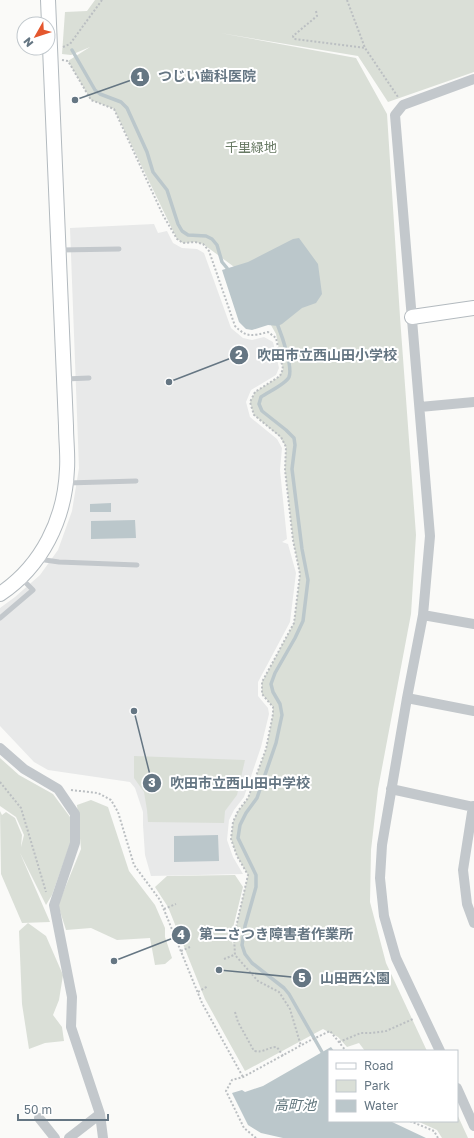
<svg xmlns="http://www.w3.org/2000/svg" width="474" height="1138" viewBox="0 0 474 1138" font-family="'Golos Text','Noto Sans JP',sans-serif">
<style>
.built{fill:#e8e9e9}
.green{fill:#dadfd7}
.water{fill:#bbc7cb}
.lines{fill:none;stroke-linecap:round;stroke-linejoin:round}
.stream{stroke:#bbc7cb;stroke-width:3.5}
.secondary-casing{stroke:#b3babf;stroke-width:16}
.path{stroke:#bbbfc2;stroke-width:2;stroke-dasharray:2 2;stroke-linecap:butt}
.lane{stroke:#c3c8cc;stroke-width:5}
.street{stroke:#c3c8cc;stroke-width:10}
.secondary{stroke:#fff;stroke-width:14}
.labels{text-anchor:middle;stroke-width:4;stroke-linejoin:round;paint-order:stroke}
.park-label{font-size:13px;fill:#687a64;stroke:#fff}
.water-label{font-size:14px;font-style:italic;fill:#60757c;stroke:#fff}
.leader{fill:none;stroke:#657683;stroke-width:1.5}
.callout-dot{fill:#657683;stroke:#fff;stroke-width:1.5}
.mark-label{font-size:12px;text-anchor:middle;font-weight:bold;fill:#fff}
.callout-label{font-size:14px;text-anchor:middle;font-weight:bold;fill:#657683;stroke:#fff;stroke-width:4;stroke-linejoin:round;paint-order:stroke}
</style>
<rect width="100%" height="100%" fill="#fafaf8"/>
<path class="built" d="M154 224 158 233 167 231 173 243 182 248 197 249 204 253 231 328 243 338 252 340 264 337 273 342 279 368 276 375 251 390 246 402 250 417 277 439 282 448 280 470 287 539 282 542 288 544 296 573 290 622 258 682V696L268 708 269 714 261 747 244 797 234 810 229 820 227 840 233 857 243 874 151 876 145 855 143 825V812L135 788 130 782 48 770 34 762 0 726V608L15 597 40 575 58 550 72 511 79 468 70 228Z"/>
<path class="green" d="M95 0H474V72L388 102 358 56 220 33 356 58 387 114 400 317 416 535 411 614 378 789 371 850 370 902 386 963 427 1051H365L359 1043 347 1047 338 1037 323 1029 245 1071 205 999 168 907 155 887 167 876 235 875 243 887 231 936 233 945 234 936 248 875 237 856 231 839 233 822 238 811 248 798 266 749 273 714V707L262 694V682L294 623 300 574 293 540 285 470 286 447 280 437 254 415 250 402 255 392 280 376 283 369 276 334 241 272 203 244 195 242 183 243 177 239 114 109 91 100 68 61 90 47 71 55 62 54 65 12 87 11Z
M134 756 245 760 237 795 225 811 224 823 148 822 147 810 144 792 134 778Z
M0 758 19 775 53 794 70 817V844L52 895 46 905 20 853 50 922 22 923 1 874 0 811 2 815 6 812 15 818 22 835 21 847 24 835 16 817 0 806Z
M91 800 108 807 129 871 155 905 165 928V937L172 958 165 964 155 965 150 938 117 940 91 928 66 930 58 905 81 849 77 805Z
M28 923 46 936 63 975 59 1000 53 1015 62 1027 64 1041 45 1043 29 1049 22 1004 19 931Z
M457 1114 468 1138H442L437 1130 417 1121H457Z"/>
<path class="water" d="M299 238 318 264 322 294 316 303 302 308 282 324 278 326 268 325 252 330 246 329 239 322 222 270 248 262 293 239Z
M111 503V512H90V504Z
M135 520 136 538 91 539V521Z
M218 835 219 861 174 862V836Z
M331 1047 334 1051H329V1121H390L426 1138H283L261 1133 248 1125 232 1093 242 1090 245 1092 263 1086Z"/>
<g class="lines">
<path class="stream" d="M72 50 95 90 100 94 121 102 127 108 147 152 153 172 167 190 178 224 182 231 188 235 206 236 212 239 217 245 222 262 227 268
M278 326C282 336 293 367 289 377 286 384 268 392 261 397L259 404 262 411 286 430 294 438 295 445 292 469 302 549 308 580 303 621 295 638 275 673 271 684 273 692 280 704 282 715 276 743 257 798 246 813 240 825 238 838 256 875V887L245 926 242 945 245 954 252 963 284 988 289 994 322 1052"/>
<defs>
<path id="secondary" d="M412 317 474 308
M0 594C42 566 65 519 67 469 68 455 66 440 66 426L48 0"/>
</defs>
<use href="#secondary" class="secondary-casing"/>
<path class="path" d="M347 0 365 48 398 97
M316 11 317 16 293 36 294 39 365 48
M63 47 70 44 102 0
M62 60 68 61 91 100 114 109 163 215 177 239 183 243 195 242 203 244 209 251 235 326C247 338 252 336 268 332L276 338 283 369 280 376 255 392 250 402 254 415 281 437 286 447 285 470 293 540 300 574 294 623 262 682V694L273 707V714L266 749 248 798 238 811 233 822 231 839 237 856 248 875 234 936 235 955 258 981 279 992 290 1009 301 1046
M0 782 21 808 46 892
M71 790 98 793 111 800 118 812 134 865 160 900 202 1003 243 1077
M164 909 176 904
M181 951 190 947
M224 959 234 955
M198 992 208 986
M235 1012 238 1022 254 1051C265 1053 267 1047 277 1047L283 1056
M339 1042 361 1033H372L386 1031 413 1019
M410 1121 434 1131 438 1138
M256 1138 244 1128 226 1091 232 1080 243 1077 309 1041 330 1031 346 1051"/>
<path class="lane" d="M60 250 119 249
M65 379 89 378
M67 483 136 481
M38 559 59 562 137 565
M0 618 33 590 21 578"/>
<path class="street" d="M420 407 474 402
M423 615 474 624
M407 698 474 711
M0 748 24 769 58 789 75 814V843L54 905 72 997 71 1027 100 1114 103 1138
M391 789 474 807
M473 806 463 870 467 904 474 923
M440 1051 396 958 384 916 380 878 382 845 407 698 423 615 430 536 395 115 403 105 474 79
M457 1088 474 1126
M39 1118 55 1138
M69 1138 100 1114"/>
<use href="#secondary" class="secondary"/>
</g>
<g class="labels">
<g class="park-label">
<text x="251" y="152">千里緑地</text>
</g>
<g class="water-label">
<text x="295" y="1110">高町池</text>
</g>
</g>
<path class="leader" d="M75 100L140 77M169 382L239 355M134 711L152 783M114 961L181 935M219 970L302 978"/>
<g class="callout-dot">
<circle cx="75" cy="100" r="4"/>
<circle cx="169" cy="382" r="4"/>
<circle cx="134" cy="711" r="4"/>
<circle cx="114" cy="961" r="4"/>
<circle cx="219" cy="970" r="4"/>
<circle cx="140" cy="77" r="10"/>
<circle cx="239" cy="355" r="10"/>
<circle cx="152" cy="783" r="10"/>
<circle cx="181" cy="935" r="10"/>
<circle cx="302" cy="978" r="10"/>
</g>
<g class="mark-label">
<text x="140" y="81">1</text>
<text x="239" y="359">2</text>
<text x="152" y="787">3</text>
<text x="181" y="939">4</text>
<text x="302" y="982">5</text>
</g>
<g class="callout-label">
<text x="207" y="81">つじい歯科医院</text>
<text x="327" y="360">吹田市立西山田小学校</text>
<text x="240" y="788">吹田市立西山田中学校</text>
<text x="276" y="939">第二さつき障害者作業所</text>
<text x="355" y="983">山田西公園</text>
</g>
<rect x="328" y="1050" width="130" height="72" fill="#ffffff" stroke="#c1c8cd"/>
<rect x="336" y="1063" width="20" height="6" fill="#ffffff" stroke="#c1c8cd"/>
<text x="364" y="1070" font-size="12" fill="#657683">Road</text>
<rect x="336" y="1080" width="20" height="12" fill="#dadfd7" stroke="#c1c8cd"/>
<text x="364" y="1090" font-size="12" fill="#657683">Park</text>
<rect x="336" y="1100" width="20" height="12" fill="#bbc7cb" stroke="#c1c8cd"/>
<text x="364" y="1110" font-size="12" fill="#657683">Water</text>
<g transform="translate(36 36) rotate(231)"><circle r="19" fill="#ffffff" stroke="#c1c8cd"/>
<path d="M0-3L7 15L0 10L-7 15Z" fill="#e4572e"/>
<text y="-6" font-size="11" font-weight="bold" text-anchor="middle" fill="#657683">N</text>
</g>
<path d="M18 1114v6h90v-6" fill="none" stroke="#657683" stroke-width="2"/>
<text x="24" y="1114" font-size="12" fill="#657683" stroke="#ffffff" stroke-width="3" paint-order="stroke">50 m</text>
</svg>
